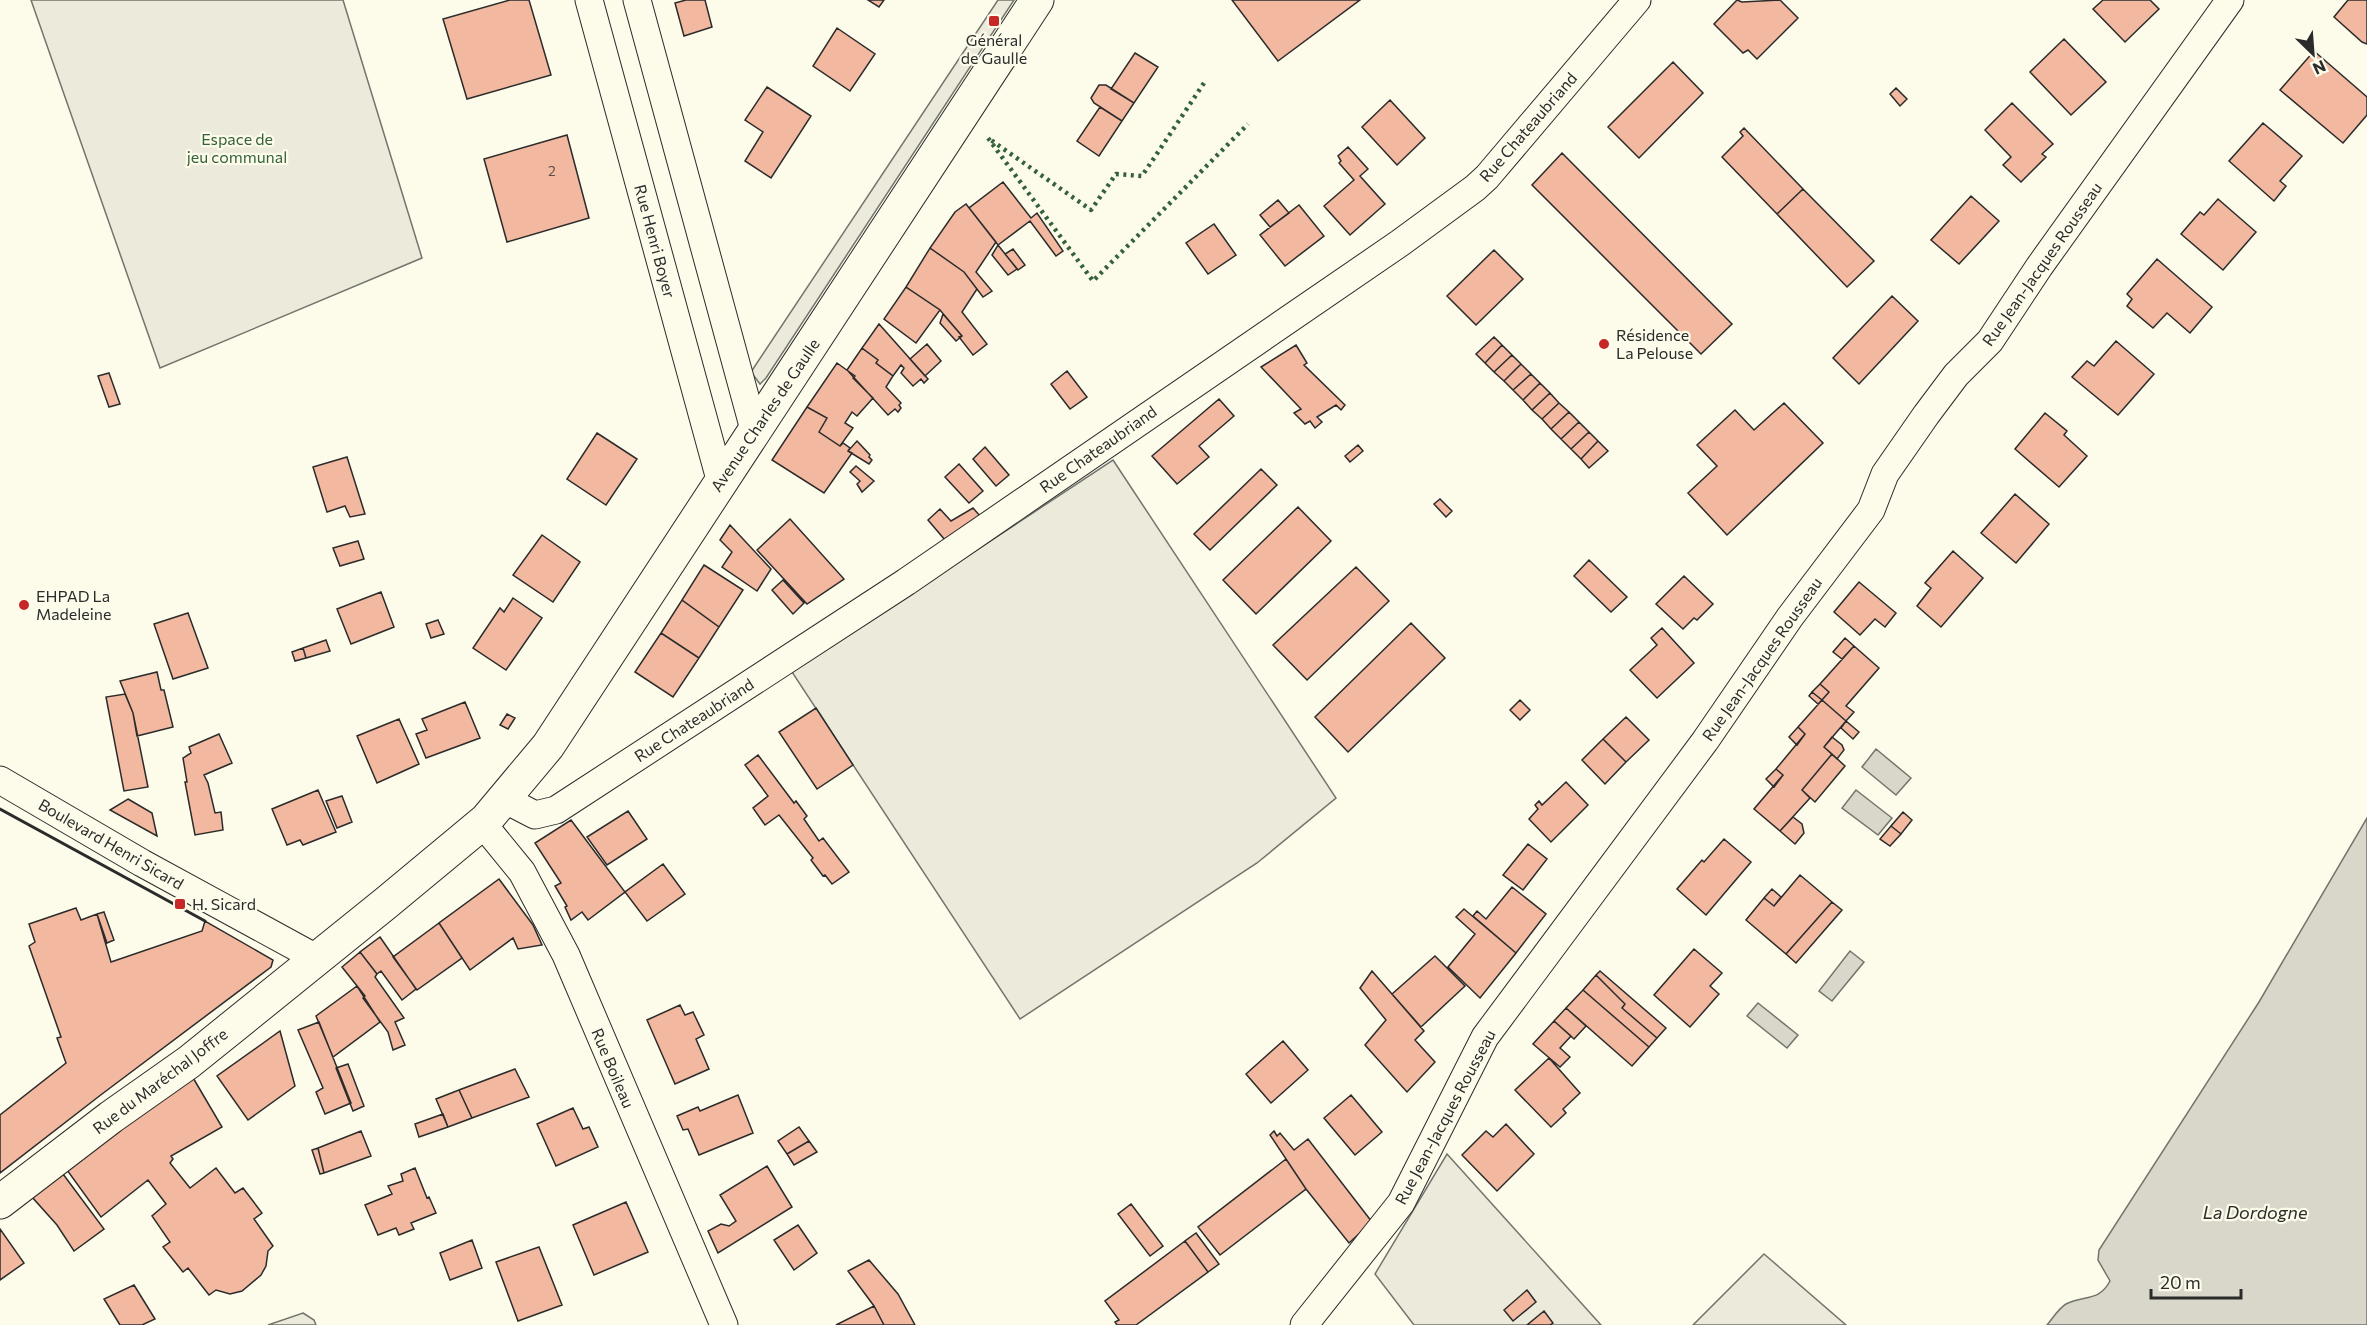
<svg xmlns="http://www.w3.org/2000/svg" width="2367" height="1325" viewBox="0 0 2367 1325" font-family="Commissioner,sans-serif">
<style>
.green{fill:#ecebdb;stroke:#74746e;stroke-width:1.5}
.water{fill:#d8d7c9;stroke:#74746e;stroke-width:1.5}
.building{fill:#f2b8a0;stroke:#2b2b2b;stroke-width:1.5}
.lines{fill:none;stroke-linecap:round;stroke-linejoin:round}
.minor-casing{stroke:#2b2b2b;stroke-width:29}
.secondary-casing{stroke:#2b2b2b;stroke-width:35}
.minor{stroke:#fdfbea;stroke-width:27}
.secondary{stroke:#fdfbea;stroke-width:33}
.hedge{stroke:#34623c;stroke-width:4.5;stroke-dasharray:3 4.5;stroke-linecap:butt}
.wall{stroke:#2b2b2b;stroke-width:3}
.poi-dot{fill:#c62828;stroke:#fdfbea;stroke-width:2}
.labels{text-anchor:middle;stroke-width:4.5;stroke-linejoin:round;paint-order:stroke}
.number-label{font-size:14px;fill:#5d4e48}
.poi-label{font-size:16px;fill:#2b2b2b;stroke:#fdfbea;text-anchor:start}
.street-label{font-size:16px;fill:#2b2b2b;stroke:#fdfbea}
.park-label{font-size:16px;fill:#34623c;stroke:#fdfbea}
.water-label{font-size:18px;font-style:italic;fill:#2b2b2b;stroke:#fdfbea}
</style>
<rect width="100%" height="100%" fill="#fdfbea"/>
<path class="green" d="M31 0H343L422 258 160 368Z
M998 0H1014L766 378 760 384 751 372Z
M1113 460 1336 798 1257 863 1020 1019 792 672Z
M1447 1154 1601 1325H1414L1375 1274Z
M1764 1254 1846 1325H1693Z
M303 1313 314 1320 316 1325H268Z"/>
<path class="water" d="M1876 749 1911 778 1896 795 1862 767Z
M1856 790 1892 818 1878 835 1842 808Z
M2367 818V1325H2047C2052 1319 2059 1308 2066 1304 2084 1295 2099 1302 2110 1281L2098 1260 2099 1250 2259 1002Z
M1850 951 1864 962 1832 1001 1819 991Z
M1758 1003 1798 1035 1787 1048 1747 1016Z"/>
<path class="building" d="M510 0H529L551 75 467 99 443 19Z
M705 0 712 27 684 36 675 3 686 0Z
M868 0H884L879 7Z
M1232 0H1360L1278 61Z
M1737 0 1742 2 1780 0 1798 18 1757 59 1748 50 1743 53 1714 24Z
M2103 0H2150L2159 9 2125 42 2093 9Z
M2348 0H2367V44L2362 42 2334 17Z
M837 28 875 54 850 91 813 66Z
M2064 39 2106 82 2071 115 2030 72Z
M2314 51 2367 97V115L2343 143 2280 90Z
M1135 53 1158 67 1134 103 1111 89Z
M1673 62 1703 93 1639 158 1608 127Z
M1099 85H1106L1134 103 1122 121 1094 103 1091 98Z
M767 87 811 116 771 178 745 161 763 132 745 120Z
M1896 88 1907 99 1900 106 1890 94Z
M1390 100 1425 138 1397 165 1362 127Z
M2012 103 2053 144 2042 154 2046 157 2021 182 2003 165 2011 157 1985 130Z
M1100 107 1122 121 1099 156 1077 141Z
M2263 123 2302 156 2280 181 2286 186 2274 201 2229 161Z
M1744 128 1803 189 1777 214 1722 157 1743 136 1740 132Z
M567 135 589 218 507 242 484 159Z
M1348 147 1368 169 1360 176 1385 204 1350 235 1324 206 1354 180 1339 163 1341 161 1338 156Z
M1562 153 1732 324 1701 354 1532 185Z
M1003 182 1031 218 1037 213 1063 251 1056 256 1030 221 998 245 969 208Z
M1803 189 1874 261 1847 287 1777 214Z
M1971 196 1999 221 1959 264 1931 240Z
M2218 199 2256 232 2223 270 2181 234 2200 212 2204 215Z
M1278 200 1289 213 1270 227 1260 215Z
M966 204 996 242 976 272 992 291 983 297 964 272 930 248 955 212Z
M1299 205 1324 236 1285 266 1260 235Z
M1214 224 1236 255 1208 274 1186 243Z
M998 245 1017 269 1008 275 992 255Z
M930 248 964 272 977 289 962 312 987 344 973 355 959 337 962 336 940 310 906 287Z
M1013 249 1025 265 1018 270 1005 254Z
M1494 250 1523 279 1476 325 1447 296Z
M2157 259 2212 307 2190 333 2167 313 2153 328 2127 306 2132 299 2127 294Z
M906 287 940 310 916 343 884 319Z
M1892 296 1918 321 1859 384 1833 358Z
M943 314 962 336 956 341 940 323Z
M879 324 928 379 924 383 921 379 913 386 901 373 904 368 901 365 893 376 876 363 878 360 862 348Z
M1494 337 1502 345 1485 363 1476 354Z
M2116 341 2154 374 2118 415 2072 377 2087 361 2094 366Z
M927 344 941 361 925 376 910 359Z
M1296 345 1307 363 1304 365 1345 405 1341 410 1336 405 1317 417 1322 422 1315 428 1310 421 1305 424 1294 413 1301 409 1261 367Z
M1502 345 1512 355 1494 372 1485 363Z
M862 348 878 360 876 363 893 376 886 387 901 403 899 405 901 408 898 412 895 409 888 415 847 370Z
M1512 355 1521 364 1504 381 1494 372Z
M837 363 855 376 853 378 873 398 857 416 852 412 845 423 853 428 840 446 819 432 827 418 807 407Z
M1521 364 1531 374 1513 390 1504 381Z
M1067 371 1087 397 1070 409 1051 384Z
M109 373 120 404 109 407 98 376Z
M1531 374 1540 383 1523 400 1513 390Z
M1540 383 1550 393 1532 410 1523 400Z
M1550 393 1559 403 1542 419 1532 410Z
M1219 399 1234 416 1199 446 1209 457 1177 484 1152 456Z
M1559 403 1569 412 1551 429 1542 419Z
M1784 403 1823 443 1727 535 1688 493 1717 466 1697 445 1735 410 1754 430Z
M807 407 827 418 819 432 840 446 843 443 850 448 848 451 852 453 824 493 772 460Z
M1569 412 1579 422 1561 439 1551 429Z
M2045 413 2067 431 2064 435 2087 456 2059 487 2015 449Z
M1579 422 1589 432 1571 449 1561 439Z
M1589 432 1598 441 1581 459 1571 449Z
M597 433 637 459 606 505 567 479Z
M857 441 870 455 869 457 872 460 869 464 848 451Z
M1598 441 1608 451 1589 468 1581 459Z
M1358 445 1363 451 1350 462 1345 456Z
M985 447 1009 475 996 486 973 459Z
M347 457 365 514 350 517 345 506 327 512 313 467Z
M959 464 983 491 969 503 945 477Z
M856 466 874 481 862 492 857 484 860 481 850 472Z
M1261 469 1277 485 1210 550 1194 534Z
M2015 494 2049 524 2016 563 1981 533Z
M1440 499 1452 511 1446 517 1434 504Z
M1298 507 1331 541 1256 614 1223 580Z
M973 508 981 517 945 540 928 520 940 509 951 521Z
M790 519 844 579 807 604 757 550Z
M730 525 771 569 757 591 722 567 732 552 720 540Z
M542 535 580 562 553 602 513 575Z
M358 541 364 559 340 566 333 548Z
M1953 551 1983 578 1941 627 1917 606 1931 588 1925 583Z
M1589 560 1627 597 1611 612 1574 576Z
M704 565 743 590 719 627 682 600Z
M1356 567 1389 601 1307 680 1273 645Z
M1684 576 1713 604 1697 620 1694 618 1683 629 1656 604Z
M783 580 804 603 793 614 772 590Z
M1859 582 1896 613 1885 627 1875 619 1860 635 1834 612Z
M381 592 394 627 351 644 337 609Z
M513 598 542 618 506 670 473 648 500 608 504 612Z
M682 600 719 627 699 658 661 633Z
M188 613 208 668 173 679 154 624Z
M438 620 444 634 431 638 426 624Z
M1411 623 1445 658 1348 752 1315 717Z
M1662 628 1694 663 1657 698 1630 670 1657 645 1651 638Z
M661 633 699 658 673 697 635 672Z
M1845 638 1854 646 1842 659 1833 652Z
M326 640 330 651 306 658 303 648Z
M1854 646 1879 668 1846 706 1854 712 1846 721 1822 700 1829 692 1820 684Z
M303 648 306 658 295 661 292 652Z
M157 672 161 690H164L173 727 137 736 133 713 120 681Z
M1820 684 1829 692 1822 700 1812 692Z
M1812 692 1822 700 1818 704 1809 696Z
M125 694 133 713 148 787 124 791 106 697Z
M1520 700 1530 710 1520 720 1510 710Z
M1822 700 1846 721 1824 747 1832 754 1802 790 1810 798 1780 831 1754 809 1783 775 1776 769 1805 734 1798 727Z
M465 702 480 738 426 758 416 734 427 730 422 719Z
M816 708 853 765 817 789 779 732Z
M507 714 515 718 508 729 500 725Z
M1626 717 1649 740 1626 762 1603 739Z
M399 719 419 764 377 783 357 736Z
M1846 721 1859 732 1853 739 1841 728Z
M1798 727 1805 734 1797 745 1789 737Z
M219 734 232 763 204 775 208 783 215 813 221 812 223 830 195 835 185 782H187L183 758 191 753 189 747Z
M1832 737 1842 745 1844 750 1837 759 1824 747Z
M1603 739 1626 762 1605 784 1582 760Z
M1832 754 1845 766 1815 802 1802 790Z
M758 755 794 803 796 801 807 816 804 819 819 841 823 838 849 872 832 884 825 875 823 876 811 860 813 858 779 815 765 825 753 808 768 796 745 765Z
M1776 769 1783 775 1774 787 1766 779Z
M1566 782 1588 805 1551 842 1529 819 1538 809 1535 805 1539 801 1542 805Z
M318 790 336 832 303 845 300 840 287 845 272 809Z
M342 796 352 822 337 828 326 801Z
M128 799 152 813 157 836 110 810Z
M628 811 647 839 607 865 587 837Z
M1903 812 1912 820 1901 834 1891 826Z
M1793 817 1802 824 1804 833 1795 844 1780 831Z
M571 820 625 892 588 920 582 912 571 920 565 907 567 906 555 886 561 883 535 843Z
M1891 826 1901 834 1890 846 1880 839Z
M1724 839 1751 862 1706 915 1677 889 1702 860 1704 862Z
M1528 844 1547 859 1523 890 1503 875Z
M663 864 685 894 647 921 625 892Z
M1800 875 1832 902 1786 954 1746 920 1764 898 1774 906Z
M499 879 533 925 542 945 518 949 513 938 470 970 439 923Z
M1512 887 1546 914 1516 953 1473 916 1477 911 1486 919Z
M1772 889 1781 897 1774 906 1764 898Z
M1832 902 1842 910 1796 963 1786 954Z
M76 908 81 920 97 914 111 962 202 931 205 921 273 960 271 967 102 1094 0 1173V1115L66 1063 57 1038 61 1037 29 946 35 942 29 924Z
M1464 909 1516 953 1480 998 1448 967 1475 934 1456 917Z
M104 912 114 940 107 943 97 914Z
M439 923 462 958 417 990 393 957Z
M380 937 416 989 402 1000 381 971 377 974 360 952Z
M1694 949 1722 973 1710 986 1719 994 1690 1027 1654 995Z
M360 952 377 974 375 977 404 1018 395 1022 405 1045 393 1050 388 1032 363 998 365 996 342 967Z
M1435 956 1465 986 1421 1027 1392 994Z
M1372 971 1424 1031 1415 1040 1435 1062 1407 1092 1365 1045 1386 1020 1360 988Z
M1600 971 1666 1028 1657 1038 1622 1008 1625 1004 1596 975Z
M1596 975 1625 1004 1622 1008 1657 1038 1649 1047 1583 990Z
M357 986 380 1022 333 1057 316 1016Z
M1583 990 1649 1047 1632 1066 1566 1008Z
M680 1005 685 1015 693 1012 704 1035 696 1039 709 1069 675 1084 647 1020Z
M1566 1008 1586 1026 1574 1039 1554 1021Z
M1554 1021 1571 1036 1560 1048 1570 1057 1560 1067 1533 1044Z
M319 1022 351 1103 325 1114 316 1092 323 1088 298 1030Z
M280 1031 295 1086 248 1120 217 1076Z
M1283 1041 1308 1070 1271 1103 1246 1074Z
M1549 1058 1580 1093 1563 1109 1566 1113 1551 1127 1515 1090Z
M348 1064 364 1106 353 1111 336 1068Z
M515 1069 529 1097 472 1118 459 1090Z
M192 1076 222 1127 171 1156 173 1159 170 1163 190 1188 216 1168 235 1193 243 1188 262 1213 254 1219 273 1246 268 1251 266 1266 261 1275 242 1291 230 1294 216 1290 209 1295 188 1268 183 1272 163 1247 170 1242 152 1216 166 1204 148 1180 101 1217 67 1170Z
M459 1090 472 1118 448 1127 436 1099Z
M738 1095 753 1133 699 1155 688 1129 683 1130 677 1116 698 1107 700 1111Z
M1351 1095 1382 1132 1355 1155 1324 1118Z
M573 1108 583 1129 589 1127 598 1147 556 1166 537 1124Z
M443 1114 448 1127 419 1137 415 1124Z
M1506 1124 1534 1154 1497 1191 1462 1155 1486 1131 1493 1137Z
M799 1127 809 1141 787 1154 778 1141Z
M361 1131 371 1156 324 1173 318 1148Z
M1274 1131 1277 1136 1280 1133 1294 1150 1308 1139 1372 1222 1349 1243 1306 1189 1270 1135Z
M809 1141 817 1152 794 1165 787 1154Z
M318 1148 324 1173 320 1174 312 1150Z
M1286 1159 1306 1189 1220 1255 1198 1227Z
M767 1166 792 1207 718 1253 708 1231 721 1224 729 1226 736 1221 720 1195Z
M415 1168 427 1198 429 1197 436 1213 411 1223 414 1229 399 1235 396 1228 378 1235 365 1205 392 1194 388 1186 403 1181 401 1174Z
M63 1174 104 1229 74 1251 57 1225 32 1197Z
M626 1202 648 1252 594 1275 573 1225Z
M1131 1204 1163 1246 1150 1256 1118 1214Z
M798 1225 817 1253 794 1270 774 1240Z
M0 1229 24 1263 0 1280Z
M1196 1233 1219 1264 1208 1272 1185 1241Z
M472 1240 482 1268 450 1280 440 1253Z
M1185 1241 1208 1272 1136 1325H1117L1115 1322 1119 1320 1105 1301Z
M539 1247 562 1305 518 1321 496 1262Z
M869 1260 898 1294 915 1325H884L874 1306 848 1271Z
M134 1285 155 1319 142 1325H120L104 1299Z
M1527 1290 1536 1302 1513 1321 1504 1310Z
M874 1306 884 1325H836Z
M1544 1311 1553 1323 1550 1325H1527Z"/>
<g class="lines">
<defs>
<path id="minor" d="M589 0 721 483
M637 0 755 433
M0 780 142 863 318 959
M504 799 535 815 556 810 906 582 1400 243 1475 188 1487 177 1637 0
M482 823 522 872 566 955 724 1325
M1304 1325 1401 1203 1485 1037 1705 741 1790 617 1871 510 1885 474 1926 415 1956 375 1990 341 2039 267 2230 0"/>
<path id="secondary" d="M0 1202 111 1117 189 1062 386 903 486 820 548 746 1037 0"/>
</defs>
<use href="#minor" class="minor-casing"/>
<use href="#secondary" class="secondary-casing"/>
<use href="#minor" class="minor"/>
<use href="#secondary" class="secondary"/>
<path class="hedge" d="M1204 83 1142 176 1116 174 1091 210 988 138 1093 281 1248 124"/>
<path class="wall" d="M0 809 205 921"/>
</g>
<g class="poi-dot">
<rect x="988" y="15" width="12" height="12" rx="3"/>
<circle cx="1604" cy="344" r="6"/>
<circle cx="24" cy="605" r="6"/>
<rect x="174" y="898" width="12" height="12" rx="3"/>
</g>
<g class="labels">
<g class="number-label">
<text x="552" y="176">2</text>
</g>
<g class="poi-label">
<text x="994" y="46" text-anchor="middle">Général<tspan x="994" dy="18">de Gaulle</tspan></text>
<text x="1616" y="341">Résidence<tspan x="1616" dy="18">La Pelouse</tspan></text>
<text x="36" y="602">EHPAD La<tspan x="36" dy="18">Madeleine</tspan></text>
<text x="192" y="910">H. Sicard</text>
</g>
<g class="street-label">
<text transform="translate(1528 127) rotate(-49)" y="6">Rue Chateaubriand</text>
<text transform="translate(655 241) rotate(75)" y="6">Rue Henri Boyer</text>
<text transform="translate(2042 264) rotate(-55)" y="6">Rue Jean-Jacques Rousseau</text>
<text transform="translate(765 415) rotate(-56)" y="6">Avenue Charles de Gaulle</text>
<text transform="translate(1098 449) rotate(-35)" y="6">Rue Chateaubriand</text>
<text transform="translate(1762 659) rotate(-55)" y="6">Rue Jean-Jacques Rousseau</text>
<text transform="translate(694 720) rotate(-33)" y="6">Rue Chateaubriand</text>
<text transform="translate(111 844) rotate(30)" y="6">Boulevard Henri Sicard</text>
<text transform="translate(613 1068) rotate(67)" y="6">Rue Boileau</text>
<text transform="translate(160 1081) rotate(-37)" y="6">Rue du Maréchal Joffre</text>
<text transform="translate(1445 1117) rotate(-62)" y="6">Rue Jean-Jacques Rousseau</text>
</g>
<g class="park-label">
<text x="237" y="145">Espace de<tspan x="237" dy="18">jeu communal</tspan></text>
</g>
<g class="water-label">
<text x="2255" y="1219">La Dordogne</text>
</g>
</g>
<g transform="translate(2313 54) rotate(155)" stroke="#fdfbea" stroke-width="4.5" paint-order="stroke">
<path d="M0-4.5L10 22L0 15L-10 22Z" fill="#2b2b2b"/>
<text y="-9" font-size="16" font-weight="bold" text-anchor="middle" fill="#2b2b2b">N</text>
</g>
<path d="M2151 1289v9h90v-9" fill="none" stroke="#2b2b2b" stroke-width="3"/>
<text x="2160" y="1289" font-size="18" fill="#2b2b2b" stroke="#fdfbea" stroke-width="4.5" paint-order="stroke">20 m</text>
</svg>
